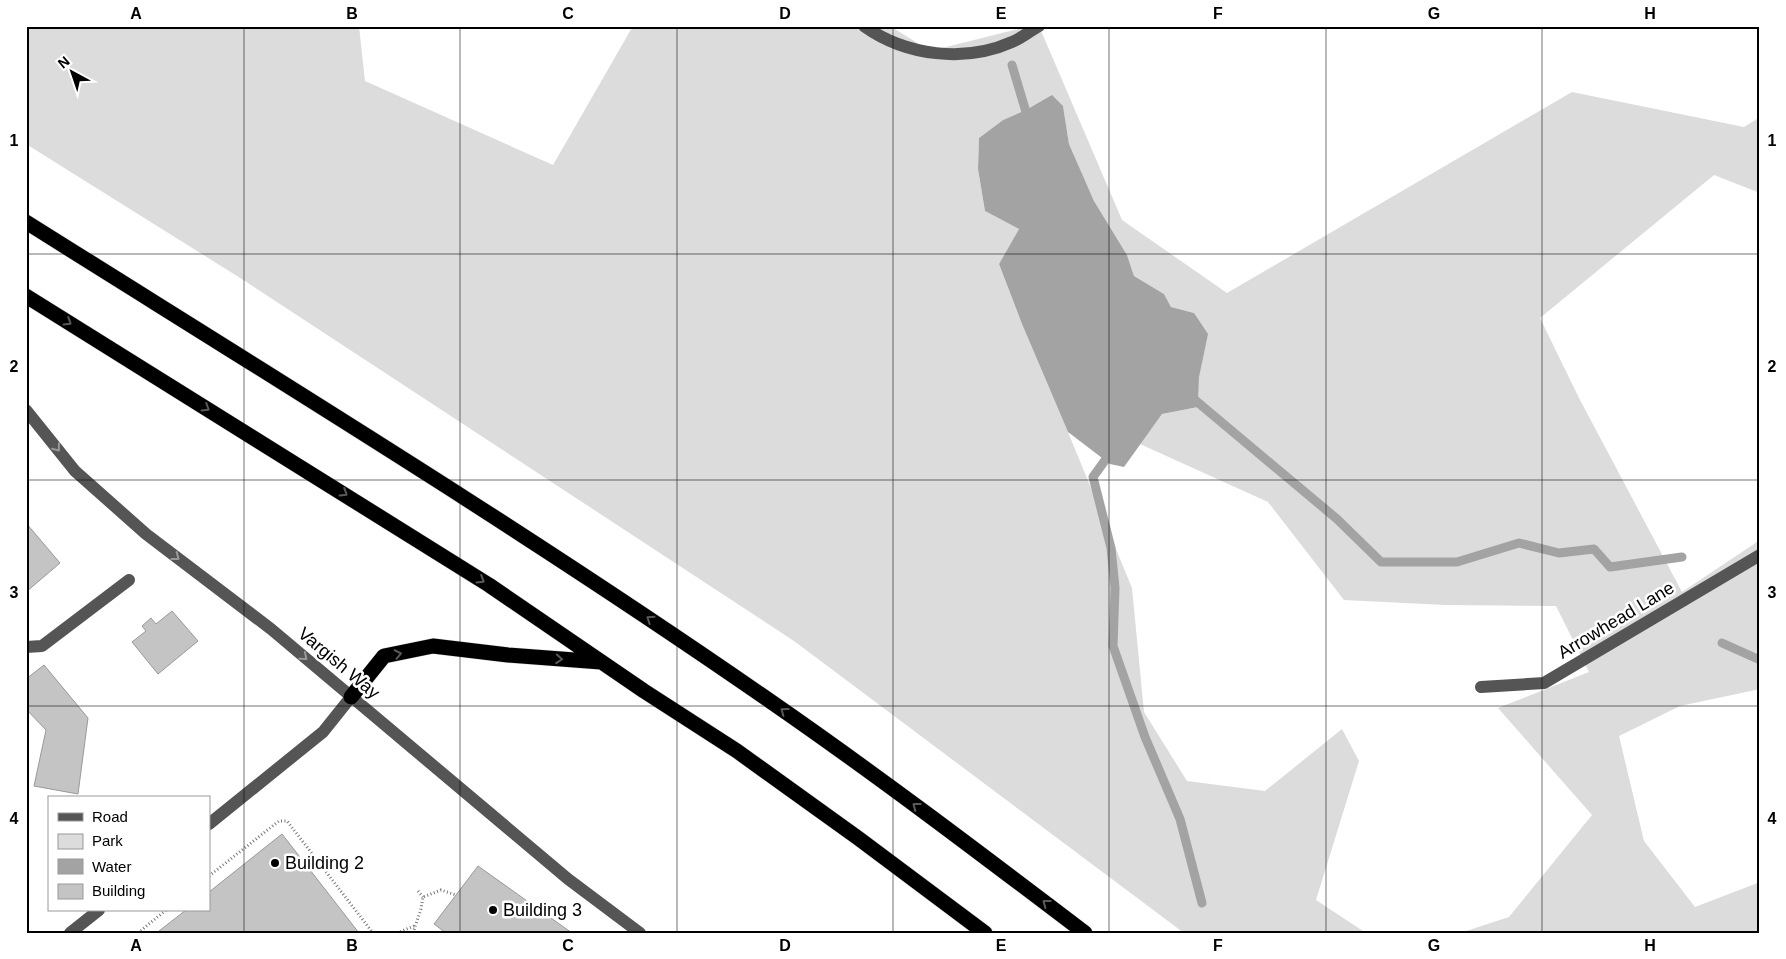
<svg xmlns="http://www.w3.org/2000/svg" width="1786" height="959" viewBox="0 0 1786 959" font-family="Helvetica,sans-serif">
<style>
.green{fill:#dcdcdc}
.water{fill:#a3a3a3}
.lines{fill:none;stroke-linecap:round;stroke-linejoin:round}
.stream{stroke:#a3a3a3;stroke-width:9}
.building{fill:#c4c4c4;stroke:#999}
.highway-casing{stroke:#dbdbdb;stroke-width:16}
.path{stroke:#777;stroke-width:3;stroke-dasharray:1 2.5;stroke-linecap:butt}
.minor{stroke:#555;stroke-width:12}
.highway{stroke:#000;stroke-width:15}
.oneway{stroke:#595959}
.oneway2{stroke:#999}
.grid{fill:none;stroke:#000;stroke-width:1;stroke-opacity:0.55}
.poi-dot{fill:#000;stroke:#fff;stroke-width:2}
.labels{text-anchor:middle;stroke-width:5;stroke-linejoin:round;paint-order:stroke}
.street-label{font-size:18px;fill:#000;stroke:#fff}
.poi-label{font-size:18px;fill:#000;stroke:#fff;text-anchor:start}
.neatline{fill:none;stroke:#000;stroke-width:2}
.grid-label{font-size:16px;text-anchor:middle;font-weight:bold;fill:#000}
</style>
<rect width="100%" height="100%" fill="#fff"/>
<path class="green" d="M26 26H359L365 81 553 165 633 26H890L930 51 1030 26H1039L1122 220 1227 293 1572 92 1744 127 1760 117V193L1714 175 1540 318 1579 398 1682 592 1760 540V689L1680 706 1619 736 1644 841 1695 907 1760 882V933H1460L1509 917 1592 815 1498 708 1589 672 1556 606 1445 605 1344 600 1268 502 1140 444 1162 414 1198 407 1199 377 1194 313 1171 307 1164 294 1134 276 1127 255 1094 201 1069 144 1063 106 1026 110 1003 120 979 138 978 169 985 211 1019 229 999 264 1022 324 1068 432 1132 588 1144 712 1187 781 1265 791 1342 729 1359 761 1316 900 1366 933H1184L794 641 245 281 26 144Z"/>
<path class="water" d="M1052 95 1063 106 1069 144 1094 201 1127 255 1134 276 1164 294 1171 307 1194 313 1208 334 1199 377 1198 407 1162 414 1124 467 1110 464 1068 432 1022 324 999 264 1019 229 985 211 978 169 979 138 1003 120 1026 110Z"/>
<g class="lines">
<path class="stream" d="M1012 65 1029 122
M1189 395 1337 519 1381 562H1457L1519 543 1559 553 1594 549 1610 567 1682 557
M1111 452 1093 477 1111 548 1115 588 1113 646 1145 737 1180 819 1202 903
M1722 643 1760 660"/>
</g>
<path class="building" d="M26 523 60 563 26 592Z
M172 611 198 641 158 674 132 642 146 631 142 626 151 618 156 624Z
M44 665 88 718 78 794 34 786 46 730 26 709V679Z
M282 834 359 933H160L159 931 186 910H209V892Z
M478 866 572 933H446L434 924Z"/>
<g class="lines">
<defs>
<path id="highway" d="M26 222C276 379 528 533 770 701 877 775 981 854 1085 933
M26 296 489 585 644 691 737 751 858 838 985 933
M351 697 384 656 433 646 508 655 601 662"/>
</defs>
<use href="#highway" class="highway-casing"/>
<path class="path" d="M209 876 279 821H287L373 933
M418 891 423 897
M138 933 166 910
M397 933 414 926
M413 933 421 909 423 897 441 890 456 895"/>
<path class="minor" d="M864 26C906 56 965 63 1012 42 1022 38 1030 31 1039 26
M26 410 75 471 146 534 271 629 568 879 640 933
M26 647 42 646 129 580
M1481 687 1544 683 1760 555
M209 824 323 732 351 697
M70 933 99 910"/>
<use href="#highway" class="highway"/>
</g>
<defs><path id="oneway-chevron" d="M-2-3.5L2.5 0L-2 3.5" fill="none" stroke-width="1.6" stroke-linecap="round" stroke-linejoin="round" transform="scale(1.25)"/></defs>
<g class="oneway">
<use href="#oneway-chevron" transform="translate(68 322) rotate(32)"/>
<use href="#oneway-chevron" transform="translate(206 408) rotate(32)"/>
<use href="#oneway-chevron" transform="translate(344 493) rotate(32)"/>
<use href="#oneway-chevron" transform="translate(481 580) rotate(32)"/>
<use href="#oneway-chevron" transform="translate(650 619) rotate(-146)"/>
<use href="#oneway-chevron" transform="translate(398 654) rotate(-12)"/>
<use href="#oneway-chevron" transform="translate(559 659) rotate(4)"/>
<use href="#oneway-chevron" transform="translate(784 711) rotate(-144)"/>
<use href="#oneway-chevron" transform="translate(916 806) rotate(-143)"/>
<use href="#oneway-chevron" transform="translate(1046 903) rotate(-143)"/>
</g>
<g class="oneway2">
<use href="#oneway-chevron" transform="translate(57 448) rotate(52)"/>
<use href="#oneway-chevron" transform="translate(176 557) rotate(37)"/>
<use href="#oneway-chevron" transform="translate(304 657) rotate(40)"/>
</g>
<path class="grid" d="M244 26V933M460 26V933M677 26V933M893 26V933M1109 26V933M1326 26V933M1542 26V933M26 254H1760M26 480H1760M26 706H1760"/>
<g class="poi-dot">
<circle cx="275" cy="863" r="5"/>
<circle cx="493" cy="910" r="5"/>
</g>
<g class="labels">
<g class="street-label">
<text transform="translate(1616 620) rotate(-31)" y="6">Arrowhead Lane</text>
<text transform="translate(339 663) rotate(40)" y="6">Vargish Way</text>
</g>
<g class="poi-label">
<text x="285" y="869">Building 2</text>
<text x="503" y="916">Building 3</text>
</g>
</g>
<rect width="1786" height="959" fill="none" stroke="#ffffff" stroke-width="55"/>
<rect x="48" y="796" width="162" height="115" fill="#ffffff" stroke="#999999"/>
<rect x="58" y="813" width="25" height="8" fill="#555555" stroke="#999999"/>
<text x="92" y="822" font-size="15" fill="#000000">Road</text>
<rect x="58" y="834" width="25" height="15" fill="#dcdcdc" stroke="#999999"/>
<text x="92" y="846" font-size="15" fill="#000000">Park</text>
<rect x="58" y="859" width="25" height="15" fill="#a3a3a3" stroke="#999999"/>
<text x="92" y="872" font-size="15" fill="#000000">Water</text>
<rect x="58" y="884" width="25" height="15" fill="#c4c4c4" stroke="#999999"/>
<text x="92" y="896" font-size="15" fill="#000000">Building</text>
<g transform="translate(72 72) rotate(320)" stroke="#ffffff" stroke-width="4" paint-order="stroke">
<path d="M0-4L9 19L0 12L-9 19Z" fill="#000000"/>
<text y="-8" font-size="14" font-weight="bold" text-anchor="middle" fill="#000000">N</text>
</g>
<rect x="28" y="28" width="1730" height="904" class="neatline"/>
<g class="grid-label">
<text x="136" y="19">A</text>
<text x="352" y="19">B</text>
<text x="568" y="19">C</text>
<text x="785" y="19">D</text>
<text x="1001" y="19">E</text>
<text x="1218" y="19">F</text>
<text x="1434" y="19">G</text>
<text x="1650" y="19">H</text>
<text x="14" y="146">1</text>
<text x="1772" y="146">1</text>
<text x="14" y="372">2</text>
<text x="1772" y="372">2</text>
<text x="14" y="598">3</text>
<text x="1772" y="598">3</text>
<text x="14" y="824">4</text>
<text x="1772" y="824">4</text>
<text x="136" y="951">A</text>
<text x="352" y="951">B</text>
<text x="568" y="951">C</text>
<text x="785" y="951">D</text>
<text x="1001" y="951">E</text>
<text x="1218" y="951">F</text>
<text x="1434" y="951">G</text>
<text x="1650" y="951">H</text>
</g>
</svg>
